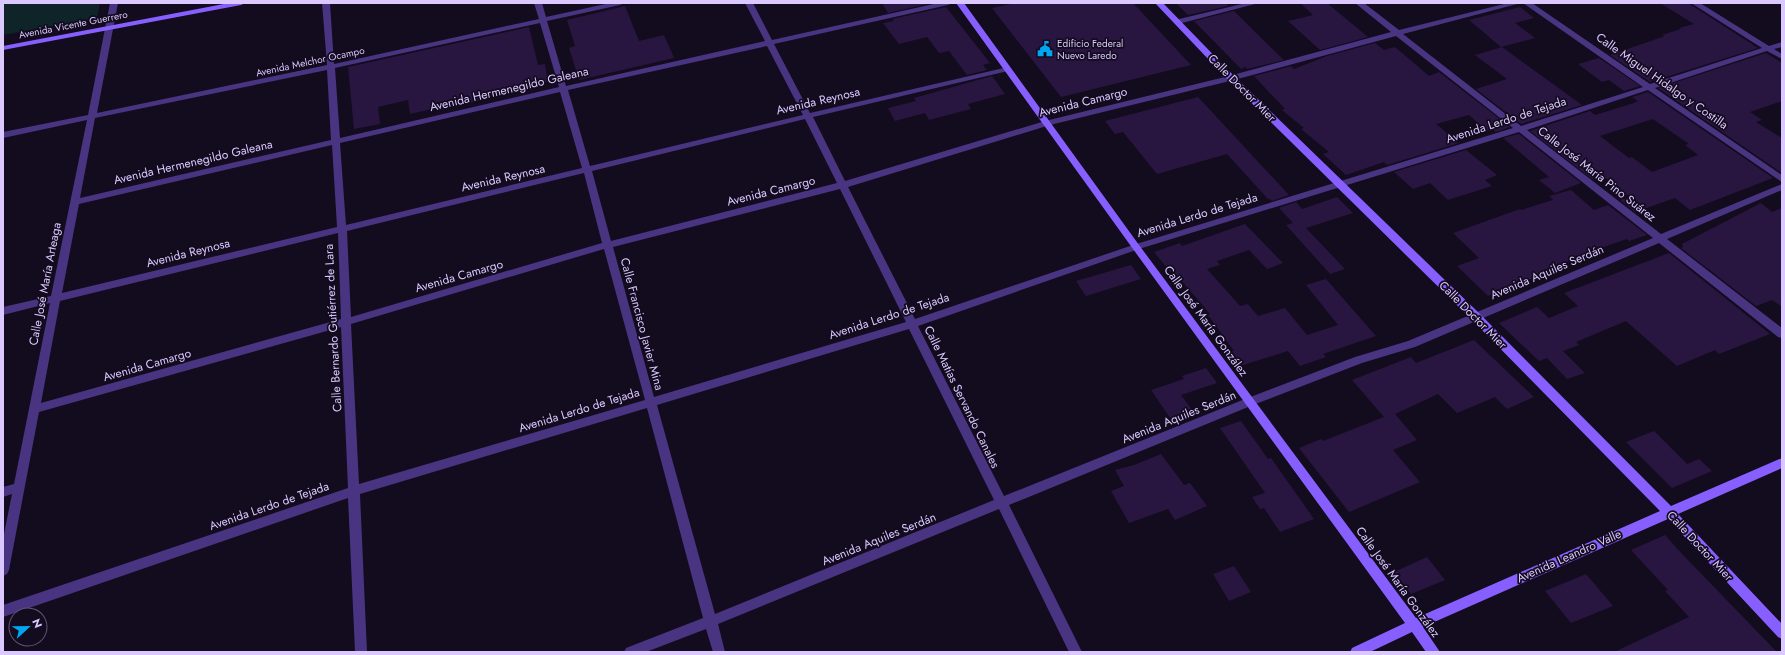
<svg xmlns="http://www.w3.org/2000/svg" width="1785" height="655" viewBox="0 0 1785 655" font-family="Jost,sans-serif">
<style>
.green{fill:#0e2429}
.building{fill:#281640;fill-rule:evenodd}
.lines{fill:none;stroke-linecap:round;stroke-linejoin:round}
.street{fill:#483480;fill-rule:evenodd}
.secondary{fill:#875fff;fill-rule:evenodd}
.labels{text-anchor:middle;stroke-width:3.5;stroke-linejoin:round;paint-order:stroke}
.far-street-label{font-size:10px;fill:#dbc8ff;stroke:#130b1e}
.far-poi-label{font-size:10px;fill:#dbc8ff;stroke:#130b1e;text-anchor:start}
.street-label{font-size:12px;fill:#dbc8ff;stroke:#130b1e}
</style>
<rect width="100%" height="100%" fill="#130b1e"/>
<path class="green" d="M3 3H100L97 18 3 35Z"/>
<path class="building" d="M882 3H931L888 13Z
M1015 3H1133L1191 65 1061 97 992 8Z
M1176 3H1226L1228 6 1188 15Z
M1300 3H1327L1368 37 1320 50 1288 21 1313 15Z
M1660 3H1688L1758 48 1650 82 1610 55 1665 36 1662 35 1681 29 1679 28 1694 24Z
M625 6 639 41 664 35 674 58 579 80 569 48 575 46 567 20Z
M946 7 990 63 983 65 987 70 967 75 949 51 939 53 927 37 899 44 883 23 894 21 892 19Z
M1520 7 1534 18 1515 23 1535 38 1501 47 1469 20Z
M1234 11 1257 34 1284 60 1247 69 1245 67 1241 69 1194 21Z
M529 27 538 65 545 64 548 82 490 95 491 98 437 111V108L410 114 408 100 378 107 380 124 354 129 348 67Z
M1375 43 1384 50 1395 47 1429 76 1439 72 1510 127 1496 132 1493 129 1487 131 1469 115 1436 124 1459 143 1387 165 1384 162 1346 175 1323 154 1329 152 1301 129 1304 128 1282 110 1285 109 1254 76 1291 66 1294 69 1327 56Z
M1502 47 1582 105 1521 124 1476 89 1507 79 1475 55Z
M1766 53 1782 63V101L1750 112 1762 120 1756 122 1782 138V173L1658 88Z
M1599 58 1640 86 1624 91 1609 80 1602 82 1578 64Z
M992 76 1005 94 968 104 971 109 929 120 925 113 895 121 888 108 916 101 914 98Z
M1648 92 1773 178 1690 210 1675 198 1635 212 1620 200 1630 197 1602 175 1592 179 1530 131 1590 111 1595 115 1634 103 1638 101 1632 97ZM1653 119 1689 144 1685 145 1698 155 1652 172 1632 157 1629 158 1600 136Z
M1198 97 1289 195 1272 201 1270 199H1268L1227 154 1157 174 1123 132 1115 134 1105 121Z
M1519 134 1581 183 1555 193 1539 180 1549 177 1503 138Z
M1466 150 1497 175 1485 180 1492 186 1448 200 1430 183 1413 189 1394 172Z
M1571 190 1594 210 1608 205 1647 235 1629 241 1627 239 1577 256 1579 258 1544 270 1546 273 1488 296 1457 266 1479 258 1453 233 1520 209 1521 210 1553 200 1549 196Z
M1337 197 1353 213 1306 228 1345 269 1330 274 1286 225 1293 223 1279 208 1296 202 1302 209Z
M1761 203 1772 212 1782 208V307L1772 300 1756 306 1681 248 1683 247 1682 244Z
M1245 224 1283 263 1267 269 1249 250 1217 261 1220 265 1207 269 1240 306 1248 304 1258 316 1285 308 1307 335 1338 325 1306 285 1326 279 1376 336 1323 354 1326 357 1300 366 1288 351 1240 366 1230 352 1234 351 1208 315 1210 314 1180 279 1177 280 1154 252 1180 243 1182 246Z
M1669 253 1770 334 1719 354 1715 350 1677 366 1626 321 1576 342 1579 345 1563 351 1585 373 1567 379 1547 358 1539 361 1499 323 1537 307 1549 318 1578 306 1564 293Z
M1131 265 1141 279 1086 296 1076 281Z
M1474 340 1534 397 1507 409 1495 397 1457 413 1438 394 1395 414 1417 440 1393 450 1420 482 1349 512 1299 448 1321 439 1323 441 1384 417 1352 380 1411 357 1416 363Z
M1206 368 1217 383 1181 395 1195 414 1173 422 1151 390 1184 379 1182 376Z
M1241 421 1268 459 1271 458 1314 519 1280 532 1264 508 1260 509 1252 497 1265 493 1220 428Z
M1654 431 1687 464 1699 459 1712 471 1672 488 1626 442Z
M1161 454 1184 485 1190 483 1207 506 1175 520 1168 509 1129 523 1111 491 1124 486 1115 470 1134 465Z
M1665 535 1684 556 1777 652H1614L1689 617 1665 591 1668 590 1631 550Z
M1427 557 1445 580 1411 594 1394 572Z
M1234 566 1251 592 1229 601 1213 574Z
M1586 574 1613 606 1571 623 1545 591Z"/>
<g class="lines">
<path class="street" d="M110 3H118L97 113 327 65 322 3H330L334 64 539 19 534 3H542L546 17 610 3H624L620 5 547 21 566 86 765 41 745 3H753L772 40 938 3H952L948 5 774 44 810 113 1008 67 1012 69 1008 71 813 117 845 181 1045 121 1229 76 1391 32 1355 3H1364L1399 30 1508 3H1521L1403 34 1521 126 1643 87 1523 3H1532L1650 84 1762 48 1691 3H1700L1769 46 1782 42V47L1774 49 1782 54V59L1767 51 1655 88 1782 175V182L1648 90 1527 130 1661 234 1782 184V190L1667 239 1782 328V338L1778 337 1659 243 1415 347 1362 363 1253 405 1009 505 1082 652H1069L999 509 718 624 725 652H713L706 629 646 652H624L626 648 703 618 647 408 360 494 367 652H355L348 498 3 617V605L348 488 341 327 39 412 9 570 7 574 3 576V539L12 494 3 497V487L14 484 50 303 3 315V307L51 296 87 120 3 138V132L88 115ZM540 23 559 87 340 138 335 68ZM1396 36 1513 128 1133 245 915 319 848 187 1050 125 1234 80ZM767 46 803 115 590 166 568 90ZM327 70 331 140 80 198 95 118ZM560 92 582 168 346 225 340 143ZM805 119 837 183 611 241 592 171ZM1519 132 1653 238 1408 341 1355 357 1245 399 1004 496 918 326 1139 249ZM332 145 337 227 62 293 79 204ZM584 173 602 243 351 317 347 231ZM840 189 906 322 654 397 613 247ZM338 233 341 319 41 403 60 301ZM604 249 645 400 359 484 351 324ZM909 329 994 500 715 614 657 405Z
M1246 3H1259L1178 24 1174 22 1175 20Z"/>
<path class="secondary" d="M229 3H245L241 5 3 50V46Z
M956 3H964L1139 245 1416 618 1660 511 1472 320 1228 80 1155 3H1163L1234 76 1480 314 1671 506 1782 458V468L1678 514 1782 624V639L1778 637 1668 519 1423 627 1440 652H1426L1412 632 1370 652H1350L1352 648 1405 623 1133 249Z"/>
</g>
<defs>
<symbol id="civic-bare" viewBox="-9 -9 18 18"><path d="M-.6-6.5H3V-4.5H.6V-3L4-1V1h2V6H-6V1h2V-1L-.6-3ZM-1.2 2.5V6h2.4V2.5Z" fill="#00a5f3" stroke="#130b1e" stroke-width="2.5" paint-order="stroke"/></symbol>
</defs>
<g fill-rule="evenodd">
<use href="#civic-bare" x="1034" y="38" width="22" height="22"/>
</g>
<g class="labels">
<g class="far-street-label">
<text transform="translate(73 24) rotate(-11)" y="4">Avenida Vicente Guerrero</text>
<text transform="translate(310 61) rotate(-12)" y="4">Avenida Melchor Ocampo</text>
</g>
<g class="far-poi-label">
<text x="1057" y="47">Edificio Federal<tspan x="1057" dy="12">Nuevo Laredo</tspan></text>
</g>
<g class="street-label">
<text transform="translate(1662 81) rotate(35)" y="4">Calle Miguel Hidalgo y Costilla</text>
<text transform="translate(1242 88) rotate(45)" y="4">Calle Doctor Mier</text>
<text transform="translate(509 89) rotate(-13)" y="4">Avenida Hermenegildo Galeana</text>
<text transform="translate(818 101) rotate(-13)" y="4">Avenida Reynosa</text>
<text transform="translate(1083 102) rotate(-14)" y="4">Avenida Camargo</text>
<text transform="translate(1506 120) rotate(-18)" y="4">Avenida Lerdo de Tejada</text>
<text transform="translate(193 162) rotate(-13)" y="4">Avenida Hermenegildo Galeana</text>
<text transform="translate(1597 174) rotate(38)" y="4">Calle José María Pino Suárez</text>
<text transform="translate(503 178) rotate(-13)" y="4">Avenida Reynosa</text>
<text transform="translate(771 191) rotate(-14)" y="4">Avenida Camargo</text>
<text transform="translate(1197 215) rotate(-17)" y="4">Avenida Lerdo de Tejada</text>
<text transform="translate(188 253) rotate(-14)" y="4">Avenida Reynosa</text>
<text transform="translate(1547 272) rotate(-23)" y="4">Avenida Aquiles Serdán</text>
<text transform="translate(459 276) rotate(-16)" y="4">Avenida Camargo</text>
<text transform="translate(45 284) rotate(-79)" y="4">Calle José María Arteaga</text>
<text transform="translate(1473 315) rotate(45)" y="4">Calle Doctor Mier</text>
<text transform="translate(889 316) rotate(-18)" y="4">Avenida Lerdo de Tejada</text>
<text transform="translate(1206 321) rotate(54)" y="4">Calle José María González</text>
<text transform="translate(642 324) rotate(75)" y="4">Calle Francisco Javier Mina</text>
<text transform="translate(333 328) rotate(-93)" y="4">Calle Bernardo Gutiérrez de Lara</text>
<text transform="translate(147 365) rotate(-16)" y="4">Avenida Camargo</text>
<text transform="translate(962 397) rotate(64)" y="4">Calle Matías Servando Canales</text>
<text transform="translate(579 410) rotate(-17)" y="4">Avenida Lerdo de Tejada</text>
<text transform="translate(1179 417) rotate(-22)" y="4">Avenida Aquiles Serdán</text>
<text transform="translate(269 506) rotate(-19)" y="4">Avenida Lerdo de Tejada</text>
<text transform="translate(879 539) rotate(-22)" y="4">Avenida Aquiles Serdán</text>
<text transform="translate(1700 546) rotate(47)" y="4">Calle Doctor Mier</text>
<text transform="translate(1569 556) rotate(-24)" y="4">Avenida Leandro Valle</text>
<text transform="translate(1398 582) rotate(54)" y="4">Calle José María González</text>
</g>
</g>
<rect width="1785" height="655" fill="none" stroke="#dbc8ff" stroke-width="8"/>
<g transform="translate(28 627) rotate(68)"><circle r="19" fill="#130b1e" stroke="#635778"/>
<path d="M0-3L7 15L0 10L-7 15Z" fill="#00a5f3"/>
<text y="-6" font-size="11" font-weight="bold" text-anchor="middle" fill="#dbc8ff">N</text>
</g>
</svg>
